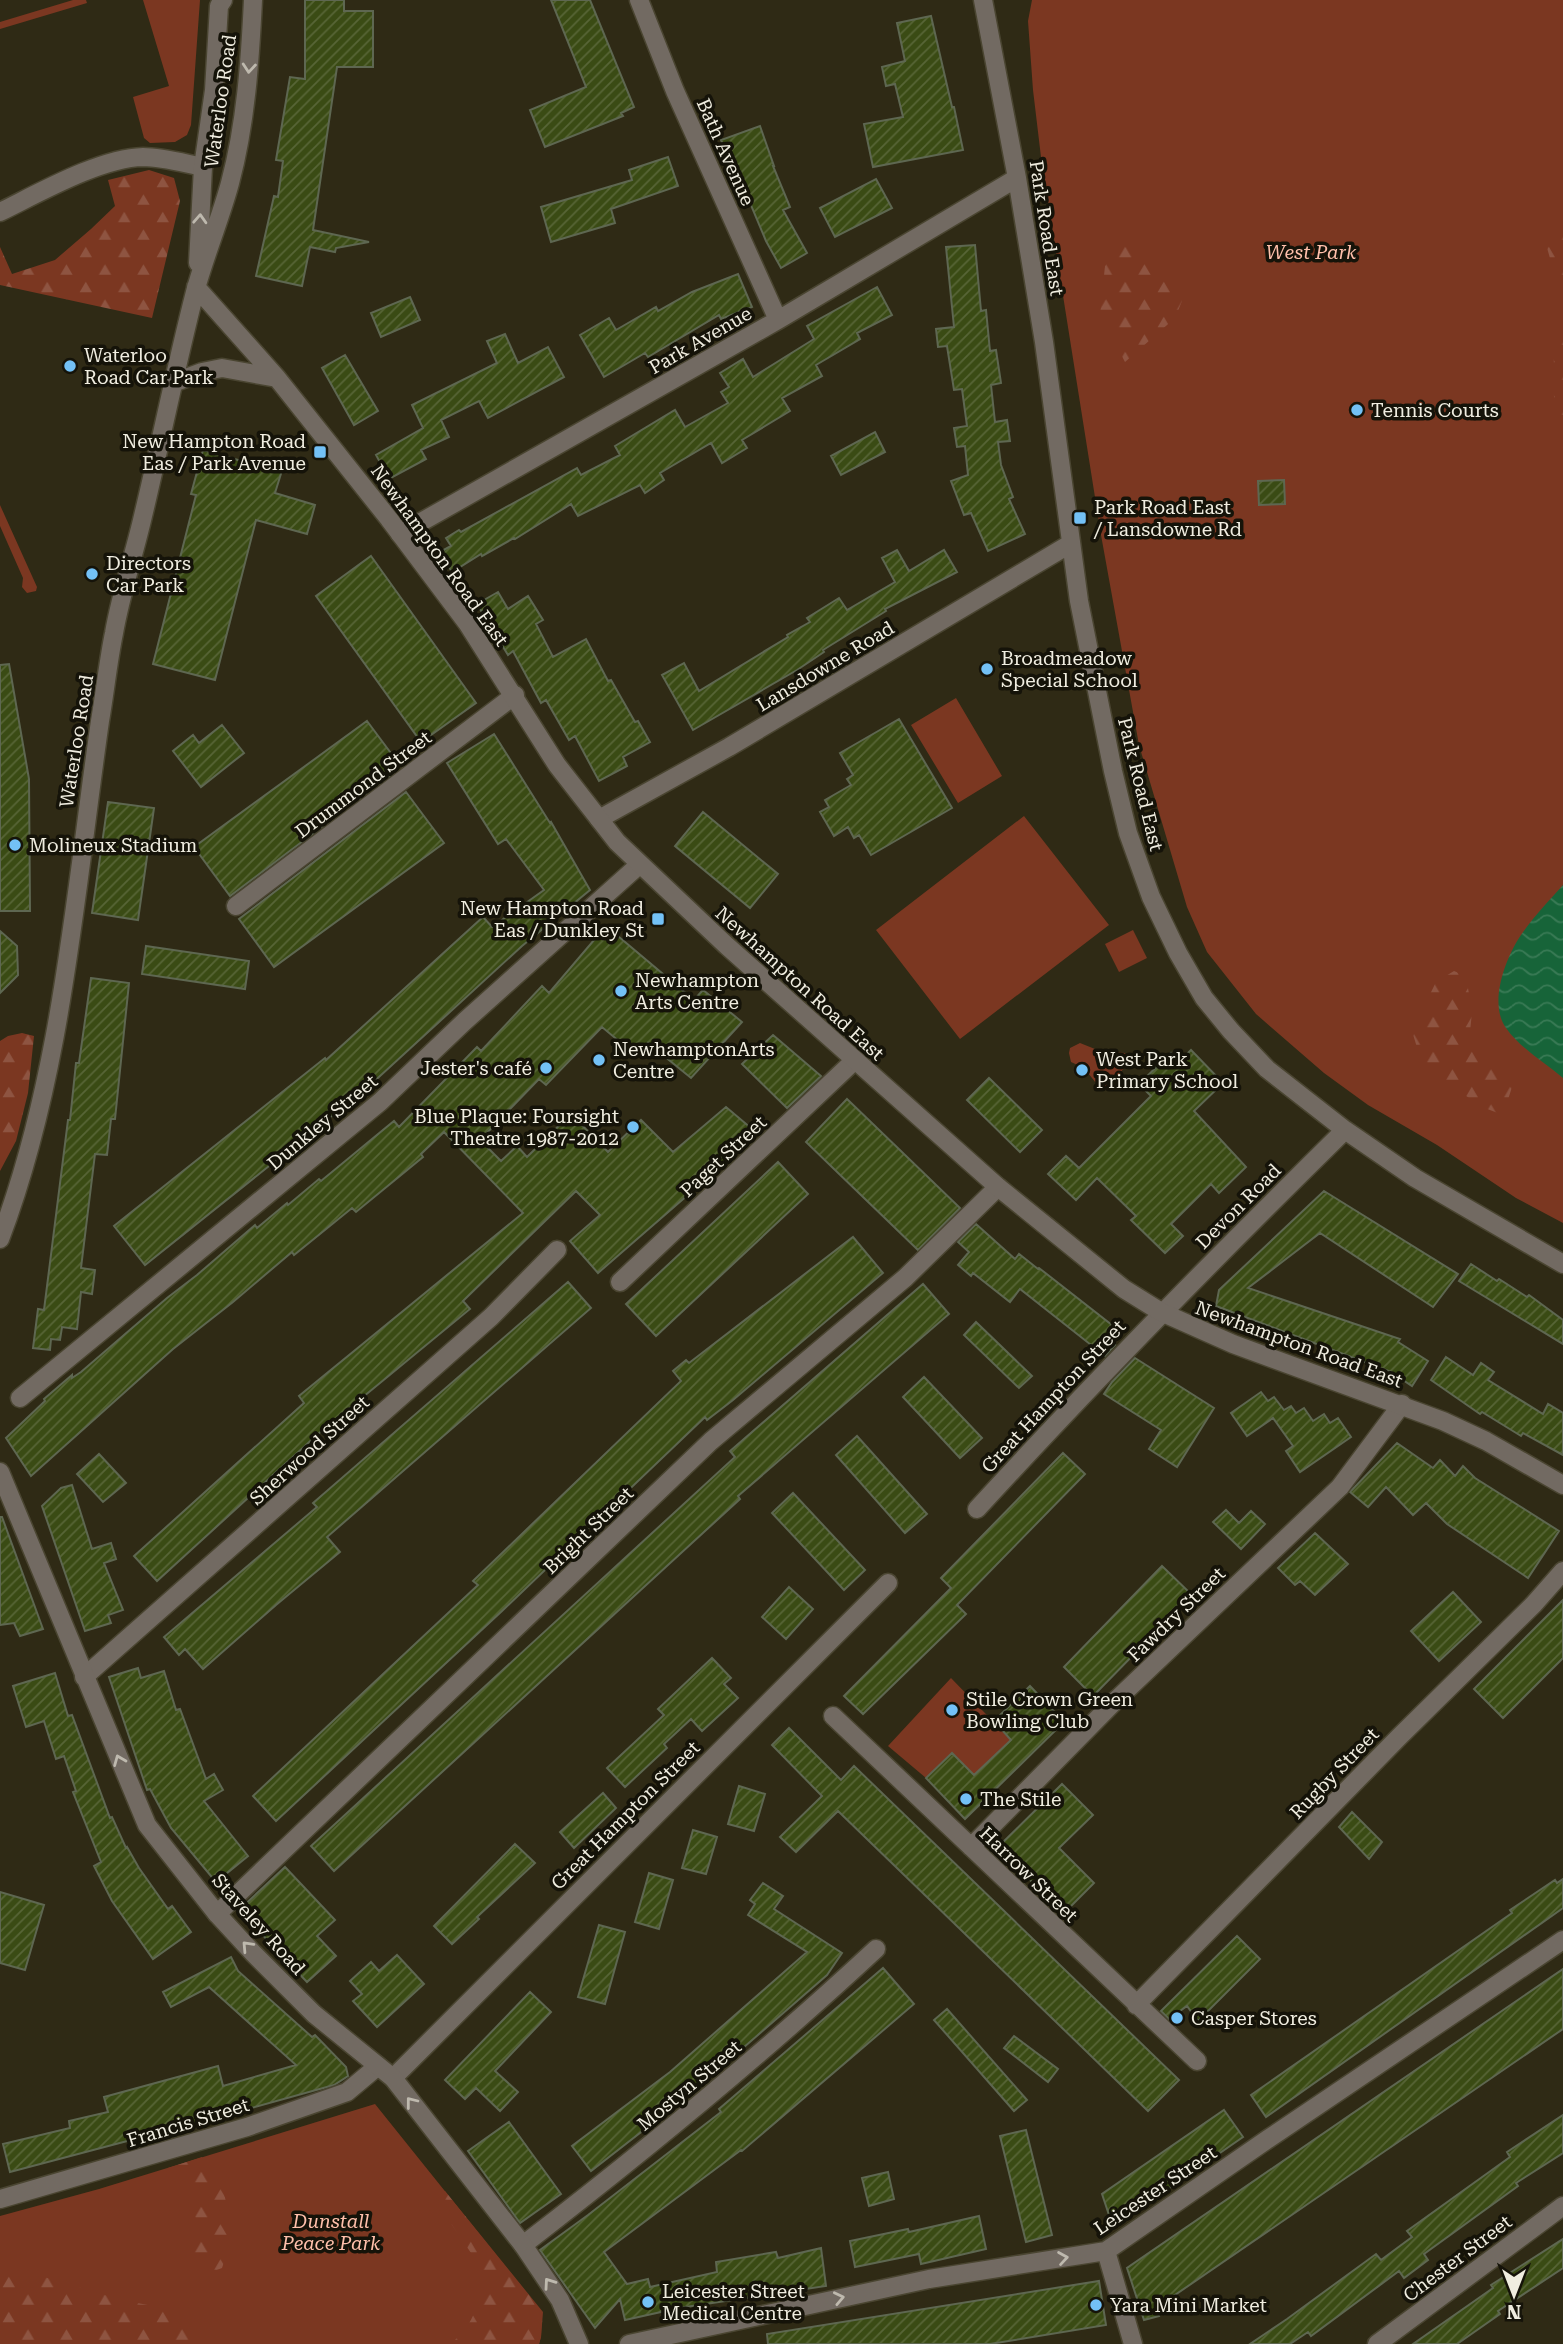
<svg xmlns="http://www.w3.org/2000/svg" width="1563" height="2344" viewBox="0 0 1563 2344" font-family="'Roboto Serif',serif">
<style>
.green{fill:#7b3721}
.forest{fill:url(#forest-firs)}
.water{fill:url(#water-waves)}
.building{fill:url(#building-hatch);stroke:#5e6751;stroke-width:2}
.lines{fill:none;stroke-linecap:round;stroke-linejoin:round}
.minor-casing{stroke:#4a4531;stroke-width:21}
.tertiary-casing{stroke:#4a4531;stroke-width:21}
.minor{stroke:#726a62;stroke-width:18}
.tertiary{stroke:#726a62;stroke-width:18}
.oneway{stroke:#beb9ae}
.poi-dot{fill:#73c1f6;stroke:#151309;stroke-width:2.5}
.labels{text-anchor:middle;stroke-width:7;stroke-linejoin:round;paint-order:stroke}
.street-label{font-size:19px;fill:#f0ede0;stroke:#151309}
.park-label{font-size:19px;font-style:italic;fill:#ffc0ab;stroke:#151309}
.poi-label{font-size:19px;fill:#f0ede0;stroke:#151309;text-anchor:start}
</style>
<defs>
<pattern id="forest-firs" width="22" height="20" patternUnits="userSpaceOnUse" patternTransform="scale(1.75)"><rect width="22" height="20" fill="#7b3721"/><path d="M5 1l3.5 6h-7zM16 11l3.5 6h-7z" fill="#8e5441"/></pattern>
<pattern id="water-waves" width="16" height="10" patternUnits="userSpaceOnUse" patternTransform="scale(1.75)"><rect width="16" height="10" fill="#176439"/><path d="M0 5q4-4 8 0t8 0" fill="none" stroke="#397a55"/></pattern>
<pattern id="building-hatch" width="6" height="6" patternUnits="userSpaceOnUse" patternTransform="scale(1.75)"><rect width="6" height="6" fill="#3a4b14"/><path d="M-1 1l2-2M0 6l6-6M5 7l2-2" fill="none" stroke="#576536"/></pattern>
</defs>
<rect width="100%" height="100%" fill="#2f2a15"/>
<path class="green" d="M73 0H86L87 3 0 29V22Z
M143 0H200L191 125 187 135 175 142 150 143 144 138 133 97 169 86Z
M1032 0H1563V1223L1516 1198 1437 1145 1368 1105 1324 1073 1256 1014 1207 952 1187 907 1139 745 1101 535 1041 157 1033 90 1028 21Z
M0 505 37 587 36 591 27 593 22 587 23 578 0 526Z
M956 698 1002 776 958 803 911 725Z
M1024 816 1109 925 960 1039 876 930Z
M1133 930 1147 958 1119 972 1105 944Z
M1080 1043 1100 1051 1125 1053 1128 1064 1115 1078 1112 1087 1100 1088 1084 1068 1071 1062 1069 1053 1070 1048Z
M951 1678 1012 1741 974 1775 952 1753 926 1778 888 1746Z
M375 2104 542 2312 541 2337 539 2344H0V2216L99 2189Z"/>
<path class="forest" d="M149 170 174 178 180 201 152 318 0 285V247L12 274 55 260 91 229 115 206 108 180Z
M1561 230 1563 231V280L1555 276 1544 237Z
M1120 243 1171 271 1182 301 1175 318 1125 362 1100 314 1105 266Z
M1563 340V448C1551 416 1554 377 1554 344Z
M1454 971 1466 976 1472 1012 1469 1042 1488 1054 1513 1084 1503 1115 1482 1107 1459 1091 1426 1077 1412 1031 1436 982Z
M22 1033 34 1036 28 1093 16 1141 0 1171V1041L8 1036Z
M202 2157C208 2166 217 2175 221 2185 231 2210 231 2244 222 2268L209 2273 198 2270 191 2257C203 2212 193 2203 168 2168Z
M445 2191 543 2312 541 2337 539 2344H449C472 2331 480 2300 486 2275L433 2197Z
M0 2264 122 2300 163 2308 186 2319 192 2344H0Z"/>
<path class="water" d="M1563 885V1078C1544 1062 1520 1048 1506 1028 1488 1003 1506 957 1521 935 1533 917 1549 901 1563 885Z"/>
<path class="building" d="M305 0H344V11H373V67H337L313 230 369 242 336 248 335 252 310 247 302 286 256 276 274 196 278 197 283 161 276 160 290 77 305 79Z
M551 0H590L634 107 621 113 623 116 545 147 530 110 586 87Z
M931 16 952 107H954L963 150 873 167 864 124 903 117 895 84 886 86 882 67 905 61 897 23Z
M760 126 774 166H773L790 207 783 210 807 253 781 268 766 241 743 186H741L721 140Z
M668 157 678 186 611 209 615 223 551 242 541 207 632 180 629 170Z
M876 179 892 208 835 237 820 208Z
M975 245 981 311 986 310 990 351 996 350 1001 383 991 385 995 422 1007 420 1010 441 998 442 1001 465 1013 497 1009 499 1025 534 988 551 971 513 964 515 951 481 968 475 965 446 957 447 954 428 967 426 962 389 954 390 947 346 938 347 936 329 954 327 946 247Z
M738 274 752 307 721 319 719 315 648 357 645 353 604 377 580 335 609 318 616 330 656 307 658 311 692 292Z
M877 287 892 315 857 333 860 339 816 365 822 376 782 398 790 411 742 440 747 448 722 463 711 443 660 473 664 480 645 493 640 485 578 516 571 504 515 539 514 538 482 556 481 554 452 572 440 552 451 546 446 538 459 530 461 532 577 468 581 475 620 455 615 446 675 410 685 427 728 403 721 392 729 387 720 373 743 359 753 377 814 339 807 326Z
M410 297 420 320 381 337 371 313Z
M505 334 518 363 548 347 564 377 488 418 479 401 441 420 449 437 421 450 426 459 389 479 376 455 423 428 412 405 497 363 487 341Z
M345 355 378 411 354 425 322 368Z
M875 432 885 452 841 475 831 456Z
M203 450 266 468 269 460 284 464 275 493 315 505 307 534 256 520 215 680 153 664 196 495 191 494Z
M1284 480 1285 504 1259 505 1258 481Z
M897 550 909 571 944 550 957 572 885 609 886 611 823 650 824 652 797 670 693 730 662 675 684 663 699 691 788 637 787 635 810 622 807 618 839 598 847 610 895 582 882 558Z
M371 556 476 703 421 742 316 596Z
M498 592 508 609 528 596 543 620 536 624 553 657 586 639 608 681 611 680 635 722 638 721 650 742 623 757 627 766 599 781 575 736 569 740 546 700 541 703 513 651 508 655 477 604Z
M9 664 29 779 30 911H0V665Z
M899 719 952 808 871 855 859 835 854 838 848 827 834 836 820 812 829 807 825 800 851 785 847 779 853 775 840 753Z
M367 721 399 764 391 770 393 773 230 896 194 847Z
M222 725 244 753 201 787 173 751 193 735 199 743Z
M494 734 550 823 551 822 590 890 522 946 368 1087 145 1265 114 1226 325 1058 326 1060 483 917 492 927 544 890 506 839 498 844 447 763Z
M406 792 444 843 274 967 239 919Z
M108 802 154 808 138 920 92 913Z
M703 812 778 874 750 908 675 846Z
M606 926 694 1000 703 990 742 1022 691 1078 648 1043 637 1056 602 1027 546 1085 539 1079 480 1140 501 1161 517 1146 527 1157 571 1114 608 1152 641 1120 673 1152 726 1107 758 1134 598 1273 570 1241 600 1215 576 1191 463 1301 470 1309 318 1434 157 1581 134 1556 304 1403 299 1396 523 1213 444 1132 421 1154 423 1157 356 1212 352 1208 294 1255 292 1252 233 1302 173 1349 31 1476 6 1438 45 1401 44 1399 72 1375V1378L81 1372 167 1298 197 1275 255 1225 257 1228 287 1203 288 1205 319 1179 321 1181 394 1121 399 1127 477 1047 481 1051 542 986 549 993Z
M0 931 17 946 18 975 0 993Z
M146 946 249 961 245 989 142 974Z
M91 978 129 983 115 1119H111L107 1155 95 1154 81 1268 95 1270 92 1294 81 1292 77 1329 62 1327 60 1340 51 1339 50 1350 33 1348 38 1309 44 1310 68 1120H70L76 1063H79Z
M773 1035 821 1076 787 1108 742 1064Z
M1191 1050 1223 1083 1194 1111 1246 1167 1219 1193 1211 1184 1171 1224 1183 1236 1165 1253 1131 1220 1136 1216 1097 1178 1076 1200 1048 1174 1066 1156 1079 1168 1151 1096 1139 1084 1171 1053 1179 1062Z
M989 1078 1042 1130 1020 1152 967 1100Z
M847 1099 960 1208 918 1250 806 1142Z
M778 1162 808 1194 656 1336 626 1304Z
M1324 1191 1458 1274 1433 1307 1320 1233 1248 1288 1400 1339 1398 1342 1428 1361 1412 1386 1391 1372 1216 1306 1219 1290Z
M976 1224 1015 1259 1019 1254 1038 1269 1039 1268 1117 1329 1108 1341 1115 1345 1105 1356 1020 1289 1010 1302 973 1273 971 1276 958 1265 969 1252 958 1242Z
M853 1237 883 1273 733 1400 707 1420 705 1417 502 1611 276 1821 253 1796 478 1585 473 1581 681 1381 673 1371 686 1360 689 1363Z
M1471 1264 1497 1281 1499 1279 1527 1297 1529 1295 1563 1320V1344L1459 1281Z
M568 1282 591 1308 327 1537 340 1552 276 1605 203 1669 185 1649 179 1655 164 1637 317 1507 313 1503Z
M923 1284 949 1314 738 1496 740 1499 334 1871 311 1846 735 1457 730 1451Z
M976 1322 1032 1376 1019 1388 964 1335Z
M1446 1357 1473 1375 1481 1363 1494 1372 1488 1380 1543 1414 1548 1404 1563 1413V1455L1523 1433 1521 1436 1482 1412 1480 1414 1431 1380Z
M1135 1358 1214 1408 1177 1467 1149 1449 1161 1430 1104 1394 1112 1382Z
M924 1377 982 1438 960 1458 903 1397Z
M1261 1392 1268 1401 1274 1397 1284 1410 1291 1406 1296 1413 1304 1408 1313 1421 1324 1414 1330 1423 1338 1418 1351 1437 1300 1472 1286 1451 1293 1446 1273 1418 1247 1436 1231 1413Z
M857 1436 927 1514 905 1533 836 1455Z
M1397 1443 1433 1468 1440 1460 1455 1476 1463 1466 1475 1478 1559 1531 1528 1578 1447 1524 1426 1503 1413 1515 1386 1487 1368 1507 1350 1492Z
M1063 1453 1085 1474 957 1605 966 1614 863 1714 844 1696 951 1588 941 1578Z
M99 1454 126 1483 103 1502 77 1474Z
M72 1485 92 1549 111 1543 116 1559 104 1563 123 1610 108 1615 111 1623 85 1631 42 1506 61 1488Z
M793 1493 865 1570 844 1590 772 1513Z
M1226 1510 1239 1523 1251 1511 1265 1524 1241 1549 1213 1522Z
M0 1517H2L43 1629 20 1636 14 1623 0 1625Z
M1315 1533 1348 1564 1315 1595 1300 1581 1295 1585 1278 1568Z
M1162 1566 1192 1595 1093 1696 1064 1667Z
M789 1587 813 1609 786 1639 762 1617Z
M1453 1592 1481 1622 1439 1661 1411 1631Z
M1563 1600V1658L1503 1718 1474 1689Z
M712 1658 731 1678 724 1684 738 1698 702 1731 691 1719 664 1744 667 1748 625 1787 607 1768 664 1715 658 1709Z
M138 1668 141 1678 164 1671 176 1710 180 1709 206 1779 214 1774 223 1790 204 1801 248 1856 216 1882 171 1828 150 1789 147 1790 109 1677Z
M55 1673 68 1716 72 1715 110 1818 112 1817 126 1848 127 1847 139 1868 168 1909 172 1906 191 1932 153 1959 112 1901 94 1866 101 1862 73 1792 76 1791 64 1756 56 1759 44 1721 26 1727 13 1686Z
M1030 1686 1064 1722 965 1819 926 1778 952 1753 974 1775 1011 1740 994 1721Z
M789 1728 841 1780 854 1766 1179 2080 1148 2111 838 1811 796 1852 780 1837 822 1796 772 1745Z
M1062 1784 1093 1815 1059 1848 1094 1883 1064 1913 997 1848Z
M739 1786 765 1794 754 1831 728 1824Z
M603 1793 616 1808 574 1848 560 1832Z
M1352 1812 1382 1842 1369 1859 1339 1827Z
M693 1830 717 1837 706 1874 682 1868Z
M515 1844 535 1863 477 1917 479 1919 452 1944 434 1926Z
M285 1867 335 1920 317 1936 336 1956 307 1982 239 1910Z
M649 1873 673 1880 659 1929 635 1922Z
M1563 1879V1908L1266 2117 1251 2095 1512 1913 1510 1910 1555 1880 1557 1883Z
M763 1883 783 1896 774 1909 842 1953 827 1975 690 2094 591 2171 572 2146 670 2072 807 1952 748 1915 755 1904 750 1900Z
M0 1892 44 1905 25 1970 0 1963Z
M599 1925 625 1932 605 2004 578 1997Z
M1237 1936 1260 1959 1198 2021 1187 2006 1169 2019 1161 2011Z
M397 1955 424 1984 377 2027 353 2001 362 1994 350 1981 371 1962 379 1971Z
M231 1957 238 1971 312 2037 315 2035 346 2067 348 2076 334 2085 237 2112 10 2172 3 2144 70 2128 69 2121 108 2112 104 2097 218 2066 223 2086 296 2065 209 1987 171 2007 163 1992Z
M883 1968 914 2004 742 2151 741 2150 604 2252 627 2284 648 2279 650 2287 717 2272 716 2262 776 2252 778 2258 821 2248 826 2286 679 2308 625 2320 620 2299 595 2328 540 2250 588 2215 721 2112 719 2109Z
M1563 1969V2029L1156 2308 1159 2316 1144 2320 1127 2268Z
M530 1992 551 2012 495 2071 518 2092 500 2111 476 2088 465 2099 445 2080Z
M947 2009 1027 2100 1014 2111 934 2020Z
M1014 2036 1058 2069 1048 2082 1004 2048Z
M1224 2110 1243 2137 1113 2227 1102 2194Z
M1563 2115V2153L1516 2183 1518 2186 1424 2254 1428 2260 1404 2278 1399 2271 1311 2336 1308 2332 1290 2344H1250L1287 2319 1376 2254 1381 2260 1412 2237 1407 2231 1510 2157 1507 2152Z
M509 2122 561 2194 520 2223 468 2151Z
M1026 2130 1052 2235 1026 2242 1000 2136Z
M888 2172 894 2199 869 2206 862 2178Z
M979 2216 986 2249 921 2264 919 2254 855 2267 850 2241 908 2229 909 2232Z
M1563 2239V2268L1498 2311 1500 2314 1457 2344H1413L1493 2288 1491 2285Z
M1099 2281 1106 2325 990 2344H768L767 2334Z"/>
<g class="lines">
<defs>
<path id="minor" d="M639 0 675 91 778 320
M983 0 1017 178 1044 342 1079 601 1113 771 1128 833 1151 897 1178 953 1204 998 1231 1031 1267 1069 1345 1130 1415 1178 1563 1264
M0 212C39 193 100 158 143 157 163 157 183 163 203 167
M400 534 778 320 1017 178
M599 819 729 747 1070 544
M236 906 515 695
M620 1282 855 1060
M20 1398 380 1102 465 1021 639 865
M977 1509C1096 1379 1219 1254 1345 1130
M84 1677 491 1317 557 1250
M833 1716 1197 2061
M971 1847 1113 1703 1340 1487 1402 1404
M217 1914 711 1441 905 1278 998 1187
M1136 2005 1399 1737 1534 1604 1563 1571
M393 2078 888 1583
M0 2199 247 2127 347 2092 378 2066
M523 2245C645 2151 763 2054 876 1949
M1106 2251 1133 2344
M629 2344 929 2279 1106 2251 1268 2139 1563 1940
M1377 2344 1563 2206"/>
<path id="tertiary" d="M198 263 203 167 214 90 219 6 223 0
M196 287 277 378 389 519 467 623 557 765 617 842 727 946 998 1187 1124 1289 1161 1312 1233 1344 1443 1421 1486 1441 1563 1485
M173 383 202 372 222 368 277 378
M0 1239C62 1076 75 893 100 721 105 692 108 662 114 633 121 593 134 555 143 516 161 441 176 366 195 292 205 255 220 220 230 183 246 123 250 61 253 0
M0 1472 147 1825 217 1914 253 1953 314 2014 393 2078 523 2245 560 2300 579 2344"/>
</defs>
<use href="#minor" class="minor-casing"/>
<use href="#tertiary" class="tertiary-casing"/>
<use href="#minor" class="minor"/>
<use href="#tertiary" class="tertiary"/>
</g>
<defs><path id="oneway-chevron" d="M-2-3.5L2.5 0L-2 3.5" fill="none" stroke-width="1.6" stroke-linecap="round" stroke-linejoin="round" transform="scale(1.75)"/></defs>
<g class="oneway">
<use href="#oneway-chevron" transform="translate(249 68) rotate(95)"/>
<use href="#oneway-chevron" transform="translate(200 219) rotate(-87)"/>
<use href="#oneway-chevron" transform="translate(119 1760) rotate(-112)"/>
<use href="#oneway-chevron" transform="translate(247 1946) rotate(-133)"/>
<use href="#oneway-chevron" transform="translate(411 2102) rotate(-128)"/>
<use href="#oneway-chevron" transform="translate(1063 2258) rotate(-9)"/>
<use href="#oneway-chevron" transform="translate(549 2283) rotate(-125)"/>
<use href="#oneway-chevron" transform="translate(839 2298) rotate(-12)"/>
</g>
<g class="poi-dot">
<circle cx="70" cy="366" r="7"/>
<circle cx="1357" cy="410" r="7"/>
<rect x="313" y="445" width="14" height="14" rx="3.5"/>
<rect x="1073" y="511" width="14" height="14" rx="3.5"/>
<circle cx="92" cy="574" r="7"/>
<circle cx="987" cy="669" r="7"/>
<circle cx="15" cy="845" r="7"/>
<rect x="651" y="912" width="14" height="14" rx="3.5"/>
<circle cx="621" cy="991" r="7"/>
<circle cx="599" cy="1060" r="7"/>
<circle cx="546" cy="1068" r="7"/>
<circle cx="1082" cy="1070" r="7"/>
<circle cx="633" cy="1127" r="7"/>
<circle cx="952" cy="1710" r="7"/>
<circle cx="966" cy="1799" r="7"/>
<circle cx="1177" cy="2018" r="7"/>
<circle cx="648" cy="2302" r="7"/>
<circle cx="1096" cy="2305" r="7"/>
</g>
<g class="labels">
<g class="street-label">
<text transform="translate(220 101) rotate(-82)" y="7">Waterloo Road</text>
<text transform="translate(726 152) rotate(66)" y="7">Bath Avenue</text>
<text transform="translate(1047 228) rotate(81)" y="7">Park Road East</text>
<text transform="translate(700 340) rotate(-30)" y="7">Park Avenue</text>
<text transform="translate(440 555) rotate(54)" y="7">Newhampton Road East</text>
<text transform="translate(825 666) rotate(-31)" y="7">Lansdowne Road</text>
<text transform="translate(76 741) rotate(-81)" y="7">Waterloo Road</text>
<text transform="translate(363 784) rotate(-37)" y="7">Drummond Street</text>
<text transform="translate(1141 784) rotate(76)" y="7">Park Road East</text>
<text transform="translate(800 983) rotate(42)" y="7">Newhampton Road East</text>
<text transform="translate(322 1122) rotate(-40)" y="7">Dunkley Street</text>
<text transform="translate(723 1156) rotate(-43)" y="7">Paget Street</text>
<text transform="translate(1238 1206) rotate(-45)" y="7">Devon Road</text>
<text transform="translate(1299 1344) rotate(20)" y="7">Newhampton Road East</text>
<text transform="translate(1053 1396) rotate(-47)" y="7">Great Hampton Street</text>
<text transform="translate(309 1450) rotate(-42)" y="7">Sherwood Street</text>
<text transform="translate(588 1530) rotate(-44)" y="7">Bright Street</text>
<text transform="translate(1176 1614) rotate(-44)" y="7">Fawdry Street</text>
<text transform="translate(1334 1773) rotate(-46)" y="7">Rugby Street</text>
<text transform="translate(625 1815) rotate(-45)" y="7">Great Hampton Street</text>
<text transform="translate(1029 1874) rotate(44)" y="7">Harrow Street</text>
<text transform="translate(259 1924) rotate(48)" y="7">Staveley Road</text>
<text transform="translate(689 2085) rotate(-40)" y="7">Mostyn Street</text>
<text transform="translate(188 2122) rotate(-17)" y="7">Francis Street</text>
<text transform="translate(1155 2190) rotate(-34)" y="7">Leicester Street</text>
<text transform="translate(1457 2258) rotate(-37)" y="7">Chester Street</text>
</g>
<g class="park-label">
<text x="1311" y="259">West Park</text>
<text x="331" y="2228">Dunstall<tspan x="331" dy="22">Peace Park</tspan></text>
</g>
<g class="poi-label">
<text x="84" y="362">Waterloo<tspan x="84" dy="22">Road Car Park</tspan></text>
<text x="1371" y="417">Tennis Courts</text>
<text x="306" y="448" text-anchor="end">New Hampton Road<tspan x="306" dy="22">Eas / Park Avenue</tspan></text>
<text x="1094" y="514">Park Road East<tspan x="1094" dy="22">/ Lansdowne Rd</tspan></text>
<text x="106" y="570">Directors<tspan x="106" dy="22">Car Park</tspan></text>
<text x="1001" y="665">Broadmeadow<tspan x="1001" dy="22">Special School</tspan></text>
<text x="29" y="852">Molineux Stadium</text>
<text x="644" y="915" text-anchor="end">New Hampton Road<tspan x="644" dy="22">Eas / Dunkley St</tspan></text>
<text x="635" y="987">Newhampton<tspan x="635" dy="22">Arts Centre</tspan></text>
<text x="613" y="1056">NewhamptonArts<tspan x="613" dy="22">Centre</tspan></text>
<text x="1096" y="1066">West Park<tspan x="1096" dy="22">Primary School</tspan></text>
<text x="532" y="1075" text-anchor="end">Jester's café</text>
<text x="619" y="1123" text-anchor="end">Blue Plaque: Foursight<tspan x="619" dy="22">Theatre 1987-2012</tspan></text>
<text x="966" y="1706">Stile Crown Green<tspan x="966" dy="22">Bowling Club</tspan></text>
<text x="980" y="1806">The Stile</text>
<text x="1191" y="2025">Casper Stores</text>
<text x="662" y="2298">Leicester Street<tspan x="662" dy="22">Medical Centre</tspan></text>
<text x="1110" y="2312">Yara Mini Market</text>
</g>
</g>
<g transform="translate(1514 2295) rotate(180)" stroke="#151309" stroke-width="5" paint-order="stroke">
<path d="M0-5L12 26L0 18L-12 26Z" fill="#f0ede0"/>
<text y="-10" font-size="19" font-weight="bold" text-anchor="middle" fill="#f0ede0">N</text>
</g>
</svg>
